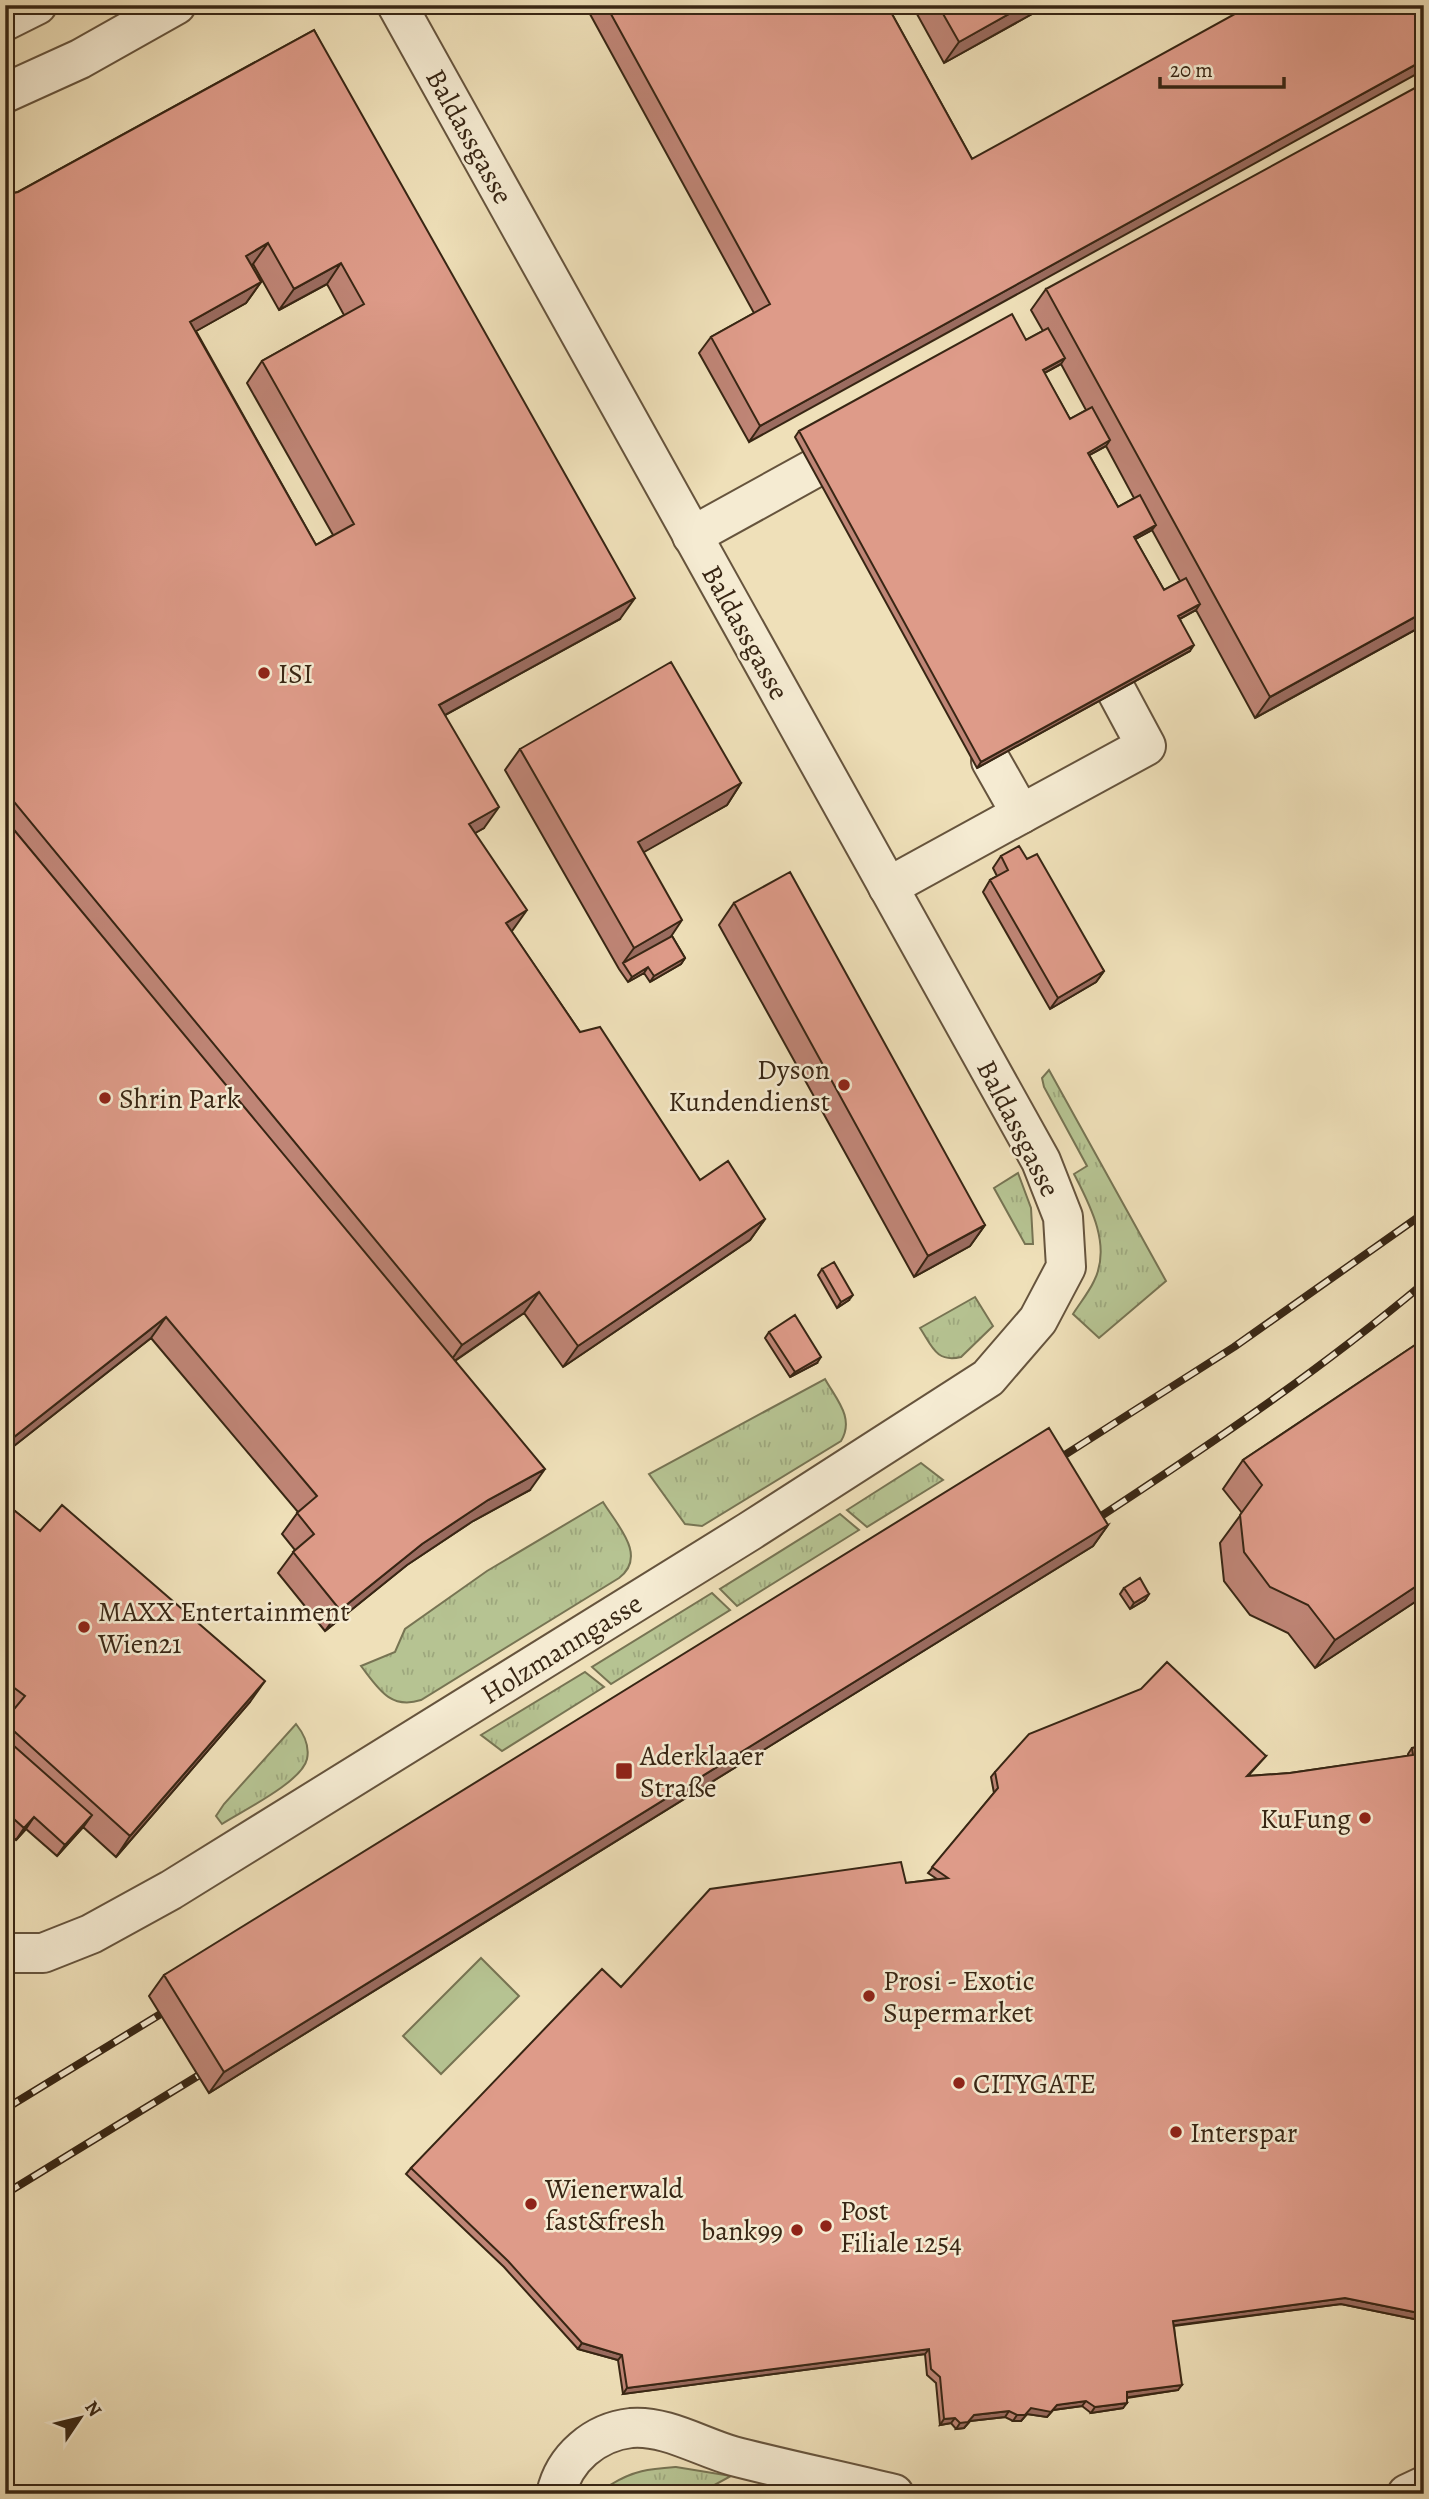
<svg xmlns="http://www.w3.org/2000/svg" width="1429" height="2499" viewBox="0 0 1429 2499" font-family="Alegreya,serif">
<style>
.grass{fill:url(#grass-tufts);stroke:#777453;stroke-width:2}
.garden{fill:#b6c392;stroke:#777453;stroke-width:2}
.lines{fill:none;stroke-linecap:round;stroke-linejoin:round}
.minor-casing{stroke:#66543d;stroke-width:42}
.minor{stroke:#f5ebd2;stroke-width:38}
.rail-casing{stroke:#382614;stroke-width:8}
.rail{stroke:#f5ebd2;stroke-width:5;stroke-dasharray:16;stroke-linecap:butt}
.wall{fill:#bf8576;stroke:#382614;stroke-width:2;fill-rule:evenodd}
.shaded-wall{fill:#9b6c60;stroke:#382614;stroke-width:2}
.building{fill:#de9b89;stroke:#382614;stroke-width:2;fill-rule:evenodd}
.poi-dot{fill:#8f2418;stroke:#f5ebd2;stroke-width:2.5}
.labels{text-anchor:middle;stroke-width:5;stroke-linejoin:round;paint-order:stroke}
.street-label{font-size:28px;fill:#382614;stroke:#f5ebd2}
.poi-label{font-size:28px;fill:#382614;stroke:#f5ebd2;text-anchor:start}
</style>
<defs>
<pattern id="grass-tufts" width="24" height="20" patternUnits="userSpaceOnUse" patternTransform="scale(1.75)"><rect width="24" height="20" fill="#b6c392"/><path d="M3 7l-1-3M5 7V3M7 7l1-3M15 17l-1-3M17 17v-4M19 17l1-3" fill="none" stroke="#9da77d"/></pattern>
</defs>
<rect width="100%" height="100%" fill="#efe0b9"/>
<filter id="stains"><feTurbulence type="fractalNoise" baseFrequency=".00286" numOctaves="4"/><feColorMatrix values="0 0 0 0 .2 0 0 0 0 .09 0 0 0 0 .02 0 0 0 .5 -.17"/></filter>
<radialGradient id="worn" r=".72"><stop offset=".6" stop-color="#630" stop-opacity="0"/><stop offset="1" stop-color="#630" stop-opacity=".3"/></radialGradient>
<path class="grass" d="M1049 1070 1166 1281 1099 1338 1073 1314C1080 1303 1089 1292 1094 1281 1112 1246 1090 1205 1074 1174L1087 1166 1044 1087 1042 1078Z
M1018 1173 1031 1208 1033 1244H1025L994 1188Z
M975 1297 993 1326 961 1357C936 1363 932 1346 920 1328Z
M825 1379C836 1399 855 1418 841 1441L702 1526 685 1524 649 1474Z
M921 1463 943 1480 867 1527 847 1510Z
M603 1502C617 1525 648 1556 619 1578L421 1700C390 1710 378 1688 361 1666L395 1652 405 1629 487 1571Z
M840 1514 859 1530 737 1606 720 1589Z
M712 1593 730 1610 611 1684 592 1667Z
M585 1672 604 1687 502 1751 481 1735Z
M296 1724C304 1734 310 1745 307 1759 302 1782 242 1811 222 1824L216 1816 224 1804Z
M676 2467 731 2476 698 2494H608L610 2485C634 2470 649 2469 676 2467Z"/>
<path class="garden" d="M481 1958 519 1996 441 2074 403 2036Z"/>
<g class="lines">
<defs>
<g id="minor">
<path d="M5 21 37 5"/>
<path d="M5 93 80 59 176 5"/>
<path d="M692 536 813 469"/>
<path d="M1021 814 1146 746 1117 692"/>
<path d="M888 887 1021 814 991 761"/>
<path id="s1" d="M5 1953H43L91 1934 171 1890 750 1531 988 1378 1038 1320 1066 1267 1063 1217 1041 1161 397 5"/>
<path d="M556 2494C564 2458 595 2432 631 2428 665 2425 701 2447 733 2456 787 2470 841 2481 894 2494"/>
<path d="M1407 2494 1424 2486"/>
</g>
</defs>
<use href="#minor" class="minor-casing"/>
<use href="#minor" class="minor"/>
<defs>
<path id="rail" d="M1049 1465 1234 1347 1424 1213
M1086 1526C1202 1450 1317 1373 1424 1283
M5 2109 177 2004
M5 2194 214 2066"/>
</defs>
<use href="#rail" class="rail-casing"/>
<use href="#rail" class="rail"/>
</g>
<path class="wall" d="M523 5H536L526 11Z
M585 5H887L972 159 749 442 699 353 711 337 754 313Z
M912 5H1048L944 63Z
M314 30 620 619 445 715 484 828 475 833 511 931 580 1032 700 1180 765 1219 750 1240 563 1367 524 1313 455 1361 530 1490 473 1521 407 1565 325 1631 278 1573 295 1550 282 1534 298 1512 151 1338 5 1453V195L18 192ZM253 264 279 310 327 284 344 315 262 361 247 383 333 535 316 545 196 331 246 303 261 282 251 265Z
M1046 289 1424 625 1255 718 1196 610 1180 619 1190 651 977 768 795 437 799 431 1026 340 1043 331 1031 310ZM1061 364 1086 410 1070 419 1044 373ZM1106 446 1134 498 1118 507 1089 455ZM1152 530 1180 581 1164 590 1135 539Z
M520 749 741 783 727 805 643 852 672 936 685 958 681 964 650 982 644 973 628 982 619 969 505 770Z
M1001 856 1027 859 1104 971 1096 982 1050 1009 983 892 990 880 997 876 993 868Z
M734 903 985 1225 970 1246 914 1277 719 925Z
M822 1269 849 1300 837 1308 818 1275Z
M769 1332 817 1363 790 1377 765 1338Z
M1424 1339V1596L1315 1668 1288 1633 1250 1615 1224 1581 1220 1543 1242 1513 1223 1489 1243 1460Z
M5 1503 250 1702 116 1857 83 1827 57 1856 26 1829 16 1840 5 1830V1720L8 1716 5 1713Z
M1108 1525 1093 1546 209 2093 149 1996 164 1975Z
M1124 1588 1149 1594 1145 1600 1130 1609 1120 1594Z
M1424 1746V2321L1341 2304 1174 2326 1178 2390 1127 2398 1123 2408 1091 2413 1082 2406 1053 2410 1047 2417 1027 2414 1021 2421H1013L1005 2417 970 2421 964 2428 956 2429 951 2423 940 2425 936 2383 927 2375 925 2354 623 2394 618 2360 578 2349 504 2267 406 2174 411 2168 621 1987 906 1883 937 1879 928 1873 994 1793 991 1777 995 1772 1266 1756 1248 1776 1290 1773 1408 1756V1754L1412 1748Z"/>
<path class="shaded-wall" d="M530 5H536L526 11Z
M1025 5H1048L944 63 959 42Z
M1424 60V70L749 442 760 426Z
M268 243 253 264 231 277 246 256Z
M341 263 327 284 279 310 294 289Z
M261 282 246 303 175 343 190 322Z
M1065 358 1061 364 1039 376 1043 370Z
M1110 440 1106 446 1084 458 1088 453Z
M1156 525 1152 530 1130 542 1134 537Z
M635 598 620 619 425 726 439 705Z
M1200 604 1196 610 1174 622 1178 616Z
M1424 612V625L1255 718 1270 697Z
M1194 645 1190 651 977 768 981 762Z
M741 783 727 805 623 864 638 842Z
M499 807 484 828 454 845 469 824Z
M527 910 512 931 491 944 506 923Z
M682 920 668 941 623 963 634 948Z
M685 958 681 964 650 982 654 976Z
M648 967 644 973 628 982 632 977Z
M1104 971 1096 982 1050 1009 1058 998Z
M765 1219 750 1240 563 1367 578 1346Z
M985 1225 970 1246 914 1277 928 1256Z
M539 1292 524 1313 447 1366 462 1345Z
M853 1295 849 1300 837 1308 841 1302Z
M166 1317 151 1338 5 1453V1450L14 1437Z
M821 1357 817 1363 790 1377 795 1372Z
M545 1469 530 1490 473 1521 407 1565 325 1631 340 1610 422 1544 488 1500Z
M1108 1525 1093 1546 209 2093 224 2072Z
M1424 1581V1596L1315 1668 1335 1640Z
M1149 1594 1145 1600 1130 1609 1134 1603Z
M265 1681 250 1702 116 1857 130 1836Z
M92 1815 84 1826 57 1856 65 1845Z
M34 1817 26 1829 16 1840 24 1828Z
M1345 2298 1424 2314V2321L1341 2304 1169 2326 1173 2321Z
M582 2343 622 2355 618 2360 578 2349Z
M929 2349 925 2354 623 2394 627 2388Z
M1182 2385 1178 2390 1123 2398 1127 2392Z
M1086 2401 1082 2406 1053 2410 1047 2417 1027 2414 1021 2421H1013L1017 2415 1031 2408Z
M1127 2403 1123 2408 1091 2413 1095 2407Z
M1009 2411 1005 2417 970 2421 964 2428 956 2429 960 2423 974 2415Z
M955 2418 951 2423 940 2425 944 2419Z"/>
<path class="building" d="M606 5H887L972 159 1251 5H1421L1424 11V60L760 426 711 337 770 304Z
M938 5H1025L959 42Z
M314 30 635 598 439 705 499 807 469 824 527 910 506 923 580 1032 600 1027 700 1180 728 1161 765 1219 578 1346 539 1292 462 1345 5 791V195L18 192ZM268 243 294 289 341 263 364 304 262 361 354 524 316 545 190 322 261 282 246 256Z
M1424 83V612L1270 697 1046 289Z
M1012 314 1026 340 1048 328 1065 358 1043 370 1070 419 1092 407 1110 440 1088 453 1118 507 1140 495 1156 525 1134 537 1164 590 1186 578 1200 604 1178 616 1194 645 981 762 799 431Z
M671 662 741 783 638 842 682 920 634 948 520 749Z
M5 819 545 1469 488 1500 422 1544 340 1610 293 1552 314 1534 297 1513 317 1496 166 1317 14 1437 5 1426Z
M1019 846 1027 859 1037 854 1104 971 1058 998 990 880 1008 870 1001 856Z
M790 872 985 1225 928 1256 734 903Z
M672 936 685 958 654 976 648 967 632 977 623 963Z
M834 1262 853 1295 841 1302 822 1269Z
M795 1315 821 1357 795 1372 769 1332Z
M1424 1339V1581L1335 1640 1308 1605 1270 1587 1244 1552 1240 1515 1262 1485 1243 1460Z
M1049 1428 1108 1525 224 2072 164 1975Z
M5 1503 40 1531 62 1505 265 1681 130 1836 5 1723V1720L25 1696 5 1681Z
M1140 1578 1149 1594 1134 1603 1124 1588Z
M1167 1662 1266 1756 1247 1776 1290 1773 1413 1755 1412 1748 1424 1746V2314L1345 2298 1173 2321 1182 2385 1127 2392V2403L1095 2407 1086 2401 1057 2405 1051 2412 1031 2408 1025 2415H1017L1009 2411 974 2415 968 2422 960 2423 955 2418 944 2419 940 2377 931 2369 929 2349 627 2388 622 2355 582 2343 508 2261 411 2168 602 1969 621 1987 710 1889 901 1862 906 1883 948 1878 932 1867 998 1788 995 1772 1029 1734 1141 1689Z
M5 1738 92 1815 65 1845 34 1817 24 1828 5 1811Z"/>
<g class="poi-dot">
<circle cx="264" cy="673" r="7"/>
<circle cx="844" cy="1085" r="7"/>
<circle cx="105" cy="1098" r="7"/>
<circle cx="84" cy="1627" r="7"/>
<rect x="615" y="1762" width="18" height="18" rx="3.5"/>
<circle cx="1365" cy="1818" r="7"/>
<circle cx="869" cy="1996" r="7"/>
<circle cx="959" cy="2083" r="7"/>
<circle cx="1176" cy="2132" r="7"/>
<circle cx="531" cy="2204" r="7"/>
<circle cx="826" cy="2226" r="7"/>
<circle cx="797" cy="2230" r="7"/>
</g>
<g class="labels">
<g class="street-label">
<text transform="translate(470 136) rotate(61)" y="10">Baldassgasse</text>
<text transform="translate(746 632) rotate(61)" y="10">Baldassgasse</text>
<text transform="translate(1019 1128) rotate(63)" y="10">Baldassgasse</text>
<text dy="10" stroke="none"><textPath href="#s1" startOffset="640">Holzmanngasse</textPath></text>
</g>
<g class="poi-label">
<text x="278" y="683">ISI</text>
<text x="830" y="1079" text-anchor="end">Dyson<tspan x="830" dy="32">Kundendienst</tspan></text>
<text x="119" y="1108">Shrin Park</text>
<text x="98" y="1621">MAXX Entertainment<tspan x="98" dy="32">Wien21</tspan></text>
<text x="640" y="1765">Aderklaaer<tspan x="640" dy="32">Straße</tspan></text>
<text x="1351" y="1828" text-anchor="end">KuFung</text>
<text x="883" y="1990">Prosi - Exotic<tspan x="883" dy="32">Supermarket</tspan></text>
<text x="973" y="2093">CITYGATE</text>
<text x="1190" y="2142">Interspar</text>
<text x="545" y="2198">Wienerwald<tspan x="545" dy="32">fast&amp;fresh</tspan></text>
<text x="840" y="2220">Post<tspan x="840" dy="32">Filiale 1254</tspan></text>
<text x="783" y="2240" text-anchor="end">bank99</text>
</g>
</g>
<rect width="1429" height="2499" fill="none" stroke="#efe0b9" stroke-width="28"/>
<rect x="7" y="7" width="1415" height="2485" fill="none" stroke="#382614" stroke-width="3.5"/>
<rect x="14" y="14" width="1401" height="2471" fill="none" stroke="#382614" stroke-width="2"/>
<g transform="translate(80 2418) rotate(55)" stroke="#f5ebd2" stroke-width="5" paint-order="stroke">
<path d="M0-5L12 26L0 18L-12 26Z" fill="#382614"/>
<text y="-10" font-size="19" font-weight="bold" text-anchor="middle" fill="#382614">N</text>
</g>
<path d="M1160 77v10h124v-10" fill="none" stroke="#382614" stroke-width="3.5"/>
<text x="1170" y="77" font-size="21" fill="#382614" stroke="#f5ebd2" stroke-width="5" paint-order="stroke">20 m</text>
<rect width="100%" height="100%" filter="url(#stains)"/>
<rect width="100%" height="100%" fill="url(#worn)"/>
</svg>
